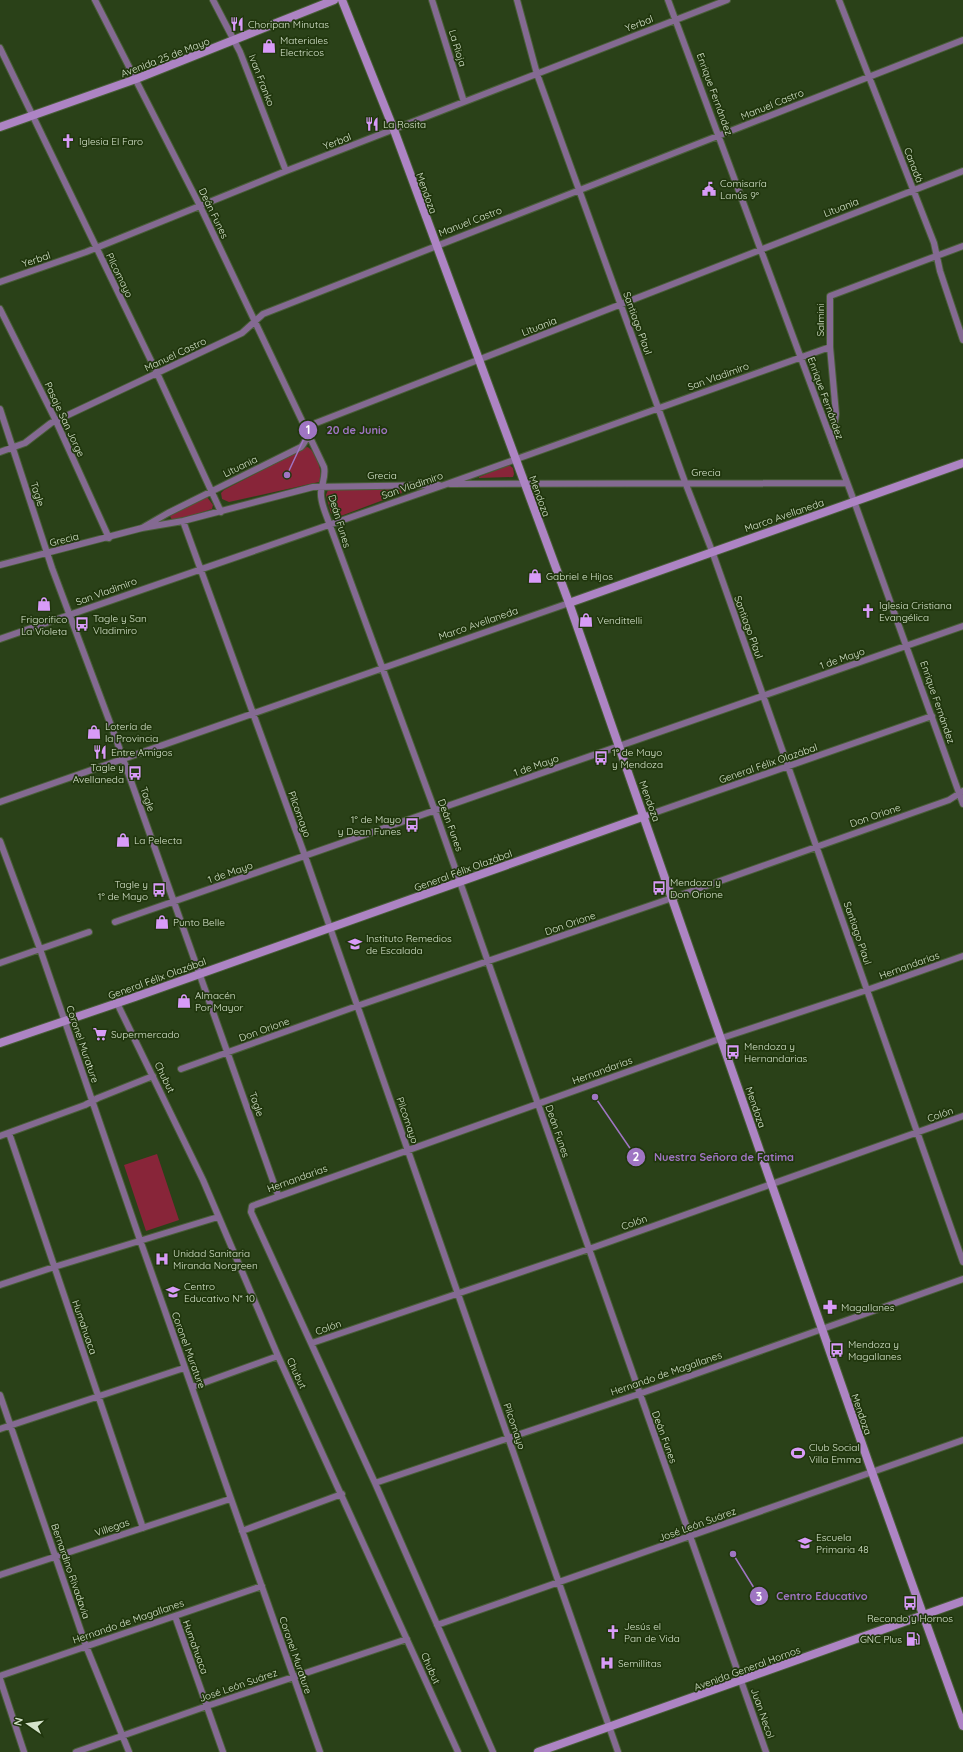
<svg xmlns="http://www.w3.org/2000/svg" width="963" height="1752" viewBox="0 0 963 1752" font-family="Quicksand,sans-serif">
<style>
.green{fill:#882539}
.lines{fill:none;stroke-linecap:round;stroke-linejoin:round}
.street-casing{stroke:#495e38;stroke-width:8}
.secondary-casing{stroke:#495e38;stroke-width:10}
.street{stroke:#846a92;stroke-width:6}
.secondary{stroke:#ad84c4;stroke-width:8}
.labels{text-anchor:middle;stroke-width:3.5;stroke-linejoin:round;paint-order:stroke}
.street-label{font-size:10px;fill:#d4e2ca;stroke:#20360d}
.poi-label{font-size:10px;fill:#d4e2ca;stroke:#20360d;text-anchor:start}
.leader{fill:none;stroke:#9f75c3;stroke-width:1.5}
.callout-dot{fill:#9f75c3;stroke:#20360d;stroke-width:1.5}
.mark-label{font-size:12px;text-anchor:middle;font-weight:bold;fill:#fff}
.callout-label{font-size:11px;text-anchor:middle;font-weight:bold;fill:#9f75c3;stroke:#20360d;stroke-width:3.5;stroke-linejoin:round;paint-order:stroke}
</style>
<rect width="100%" height="100%" fill="#2a4118"/>
<path class="green" d="M307 447C316 450 324 474 319 482L229 502 222 499 221 493 224 490Z
M509 465 513 468 514 474 513 477 479 478V477Z
M332 489H398L401 490 402 493 338 517 331 513 326 495 328 490Z
M207 497 213 505 212 509 174 521 172 520 170 516 172 514Z
M157 1154 179 1220 146 1231 124 1165Z"/>
<g class="lines">
<defs>
<path id="street" d="M95 0 200 206 324 467C326 476 322 483 321 492 320 503 326 513 329 523L435 811 766 1752
M213 0 240 52 286 171
M432 0 464 102
M517 0 537 74 685 482 712 551 963 1262
M668 0 854 501 963 804
M839 0 934 243 940 271 963 340
M0 48 157 373 221 512
M0 282 86 252 286 171 727 0
M0 309 56 421 109 538
M0 409 52 568 115 736 278 1195
M832 442 836 414 830 347V296L963 246
M0 452 25 443 51 423 242 333 263 314 963 40
M450 484 846 483
M183 521 305 856 618 1752
M142 528 168 513 301 447C308 440 308 429 316 423L963 171
M0 565 142 528 183 521 313 487 439 485
M0 639 444 485 830 347
M0 802 569 603
M645 816 932 716
M0 841 40 949 140 1240 320 1752
M115 922 963 626
M0 963 89 932
M117 1003 203 1180 278 1356 458 1752
M181 1069 357 1006 672 898 949 800 963 791
M9 1133 143 1528
M0 1136 85 1105 98 1098 153 1076
M0 1285 54 1267 218 1217
M312 1343 589 1249 963 1116
M192 1387 278 1356
M0 1395 86 1646 129 1752
M0 1429 184 1368
M375 1483 639 1394 963 1279
M242 1531 342 1494
M0 1575 230 1499
M175 1616 223 1752
M437 1625 963 1440
M0 1676 262 1586
M0 1679 24 1752
M76 1752 207 1706 407 1639
M493 1752 375 1483 251 1212 252 1206 722 1038 867 990 963 956"/>
<path id="secondary" d="M342 0 394 130 569 603 868 1461 963 1726
M0 127 136 79 334 0
M569 603 963 463
M0 1043 135 997 645 816
M538 1752 963 1601"/>
</defs>
<use href="#street" class="street-casing"/>
<use href="#secondary" class="secondary-casing"/>
<use href="#street" class="street"/>
<use href="#secondary" class="secondary"/>
</g>
<defs>
<symbol id="restaurant-bare" viewBox="-9 -9 18 18"><path d="M-5-6h1v4h1v-4h1v4h1v-4h1v5L-1.5 .5V6h-2V.5L-5-1ZM5-6V6H3V1.5H1.5Q1.5-4 5-6Z" fill="#d89bf8" stroke="#20360d" stroke-width="2.5" paint-order="stroke"/></symbol>
<symbol id="shop-bare" viewBox="-9 -9 18 18"><path d="M-5-2.5h2.3a2.7 3.5 0 0 1 5.4 0H5L5.5 6h-11ZM-1.5-2.5h3a1.5 2.3 0 0 0-3 0Z" fill="#d89bf8" stroke="#20360d" stroke-width="2.5" paint-order="stroke"/></symbol>
<symbol id="church-bare" viewBox="-9 -9 18 18"><path d="M-1.2-6h2.4v3.5h3.3v2.4h-3.3V6h-2.4V-.1h-3.3v-2.4h3.3Z" fill="#d89bf8" stroke="#20360d" stroke-width="2.5" paint-order="stroke"/></symbol>
<symbol id="civic-bare" viewBox="-9 -9 18 18"><path d="M-.6-6.5H3V-4.5H.6V-3L4-1V1h2V6H-6V1h2V-1L-.6-3ZM-1.2 2.5V6h2.4V2.5Z" fill="#d89bf8" stroke="#20360d" stroke-width="2.5" paint-order="stroke"/></symbol>
<symbol id="bus-bare" viewBox="-9 -9 18 18"><path d="M-5-6H5V4H4V6H2V4H-2V6H-4V4H-5ZM-3.5-4V0h7V-4ZM-3.5 1.2v1.5H-2V1.2ZM2 1.2v1.5H3.5V1.2Z" fill="#d89bf8" stroke="#20360d" stroke-width="2.5" paint-order="stroke"/></symbol>
<symbol id="school-bare" viewBox="-9 -9 18 18"><path d="M0-5L7-2L0 1L-7-2ZM-4 1L0 2.5L4 1V4Q0 6-4 4Z" fill="#d89bf8" stroke="#20360d" stroke-width="2.5" paint-order="stroke"/></symbol>
<symbol id="supermarket-bare" viewBox="-9 -9 18 18"><path d="M-6-5.5h2.5l.6 2H6L4.5 2H-2.5L-4.4-4H-6ZM-1.5 3.2a1.3 1.3 0 1 0 .1 0ZM3 3.2a1.3 1.3 0 1 0 .1 0Z" fill="#d89bf8" stroke="#20360d" stroke-width="2.5" paint-order="stroke"/></symbol>
<symbol id="hospital-bare" viewBox="-9 -9 18 18"><path d="M-5-5h3v3.5h4V-5h3V5h-3V1.5h-4V5h-3Z" fill="#d89bf8" stroke="#20360d" stroke-width="2.5" paint-order="stroke"/></symbol>
<symbol id="pharmacy-bare" viewBox="-9 -9 18 18"><path d="M-2-6h4v4h4v4h-4v4h-4v-4h-4v-4h4Z" fill="#d89bf8" stroke="#20360d" stroke-width="2.5" paint-order="stroke"/></symbol>
<symbol id="stadium-bare" viewBox="-9 -9 18 18"><path d="M0-5a6.5 5 0 1 0 0 10a6.5 5 0 1 0 0-10ZM-3.5-1.8h7v3.6h-7Z" fill="#d89bf8" stroke="#20360d" stroke-width="2.5" paint-order="stroke"/></symbol>
<symbol id="fuel-bare" viewBox="-9 -9 18 18"><path d="M-5.5-6h7V0h2V4h1.3V-2.5L3-4.5l.8-.8L6-3V5H2.5V1h-1V6h-7ZM-4.2-4.7v3.2H.2V-4.7Z" fill="#d89bf8" stroke="#20360d" stroke-width="2.5" paint-order="stroke"/></symbol>
</defs>
<g fill-rule="evenodd">
<use href="#restaurant-bare" x="227" y="14" width="20" height="20"/>
<use href="#shop-bare" x="259" y="36" width="20" height="20"/>
<use href="#restaurant-bare" x="362" y="114" width="20" height="20"/>
<use href="#church-bare" x="58" y="131" width="20" height="20"/>
<use href="#civic-bare" x="699" y="179" width="20" height="20"/>
<use href="#shop-bare" x="525" y="566" width="20" height="20"/>
<use href="#shop-bare" x="34" y="594" width="20" height="20"/>
<use href="#church-bare" x="858" y="601" width="20" height="20"/>
<use href="#shop-bare" x="576" y="610" width="20" height="20"/>
<use href="#bus-bare" x="72" y="614" width="20" height="20"/>
<use href="#shop-bare" x="84" y="722" width="20" height="20"/>
<use href="#restaurant-bare" x="90" y="742" width="20" height="20"/>
<use href="#bus-bare" x="591" y="748" width="20" height="20"/>
<use href="#bus-bare" x="125" y="763" width="20" height="20"/>
<use href="#bus-bare" x="402" y="815" width="20" height="20"/>
<use href="#shop-bare" x="113" y="830" width="20" height="20"/>
<use href="#bus-bare" x="649" y="878" width="20" height="20"/>
<use href="#bus-bare" x="149" y="880" width="20" height="20"/>
<use href="#shop-bare" x="152" y="912" width="20" height="20"/>
<use href="#school-bare" x="345" y="934" width="20" height="20"/>
<use href="#shop-bare" x="174" y="991" width="20" height="20"/>
<use href="#supermarket-bare" x="90" y="1024" width="20" height="20"/>
<use href="#bus-bare" x="723" y="1042" width="20" height="20"/>
<use href="#hospital-bare" x="152" y="1249" width="20" height="20"/>
<use href="#school-bare" x="163" y="1282" width="20" height="20"/>
<use href="#pharmacy-bare" x="820" y="1297" width="20" height="20"/>
<use href="#bus-bare" x="827" y="1340" width="20" height="20"/>
<use href="#stadium-bare" x="788" y="1443" width="20" height="20"/>
<use href="#school-bare" x="795" y="1533" width="20" height="20"/>
<use href="#bus-bare" x="900" y="1593" width="20" height="20"/>
<use href="#church-bare" x="603" y="1622" width="20" height="20"/>
<use href="#fuel-bare" x="903" y="1629" width="20" height="20"/>
<use href="#hospital-bare" x="597" y="1653" width="20" height="20"/>
</g>
<g class="labels">
<g class="street-label">
<text transform="translate(639 23) rotate(-21)" y="4">Yerbal</text>
<text transform="translate(458 48) rotate(73)" y="4">La Rioja</text>
<text transform="translate(165 57) rotate(-21)" y="4">Avenida 25 de Mayo</text>
<text transform="translate(262 80) rotate(69)" y="4">Ivan Franko</text>
<text transform="translate(715 94) rotate(70)" y="4">Enrique Fernández</text>
<text transform="translate(772 104) rotate(-22)" y="4">Manuel Castro</text>
<text transform="translate(337 141) rotate(-21)" y="4">Yerbal</text>
<text transform="translate(914 165) rotate(69)" y="4">Canadá</text>
<text transform="translate(427 193) rotate(70)" y="4">Mendoza</text>
<text transform="translate(841 207) rotate(-21)" y="4">Lituania</text>
<text transform="translate(214 213) rotate(64)" y="4">Deán Funes</text>
<text transform="translate(470 221) rotate(-21)" y="4">Manuel Castro</text>
<text transform="translate(36 259) rotate(-19)" y="4">Yerbal</text>
<text transform="translate(120 275) rotate(64)" y="4">Pilcomayo</text>
<text transform="translate(820 320) rotate(-90)" y="4">Salmini</text>
<text transform="translate(638 323) rotate(70)" y="4">Santiago Plaul</text>
<text transform="translate(539 326) rotate(-21)" y="4">Lituania</text>
<text transform="translate(175 354) rotate(-25)" y="4">Manuel Castro</text>
<text transform="translate(718 376) rotate(-20)" y="4">San Vladimiro</text>
<text transform="translate(826 398) rotate(70)" y="4">Enrique Fernández</text>
<text transform="translate(65 419) rotate(65)" y="4">Pasaje San Jorge</text>
<text transform="translate(240 466) rotate(-26)" y="4">Lituania</text>
<text x="706" y="476">Grecia</text>
<text x="382" y="479">Grecia</text>
<text transform="translate(412 485) rotate(-19)" y="4">San Vladimiro</text>
<text transform="translate(38 494) rotate(72)" y="4">Tagle</text>
<text transform="translate(540 496) rotate(70)" y="4">Mendoza</text>
<text transform="translate(784 515) rotate(-19)" y="4">Marco Avellaneda</text>
<text transform="translate(340 521) rotate(73)" y="4">Deán Funes</text>
<text transform="translate(64 539) rotate(-14)" y="4">Grecia</text>
<text transform="translate(106 591) rotate(-20)" y="4">San Vladimiro</text>
<text transform="translate(478 623) rotate(-19)" y="4">Marco Avellaneda</text>
<text transform="translate(749 627) rotate(70)" y="4">Santiago Plaul</text>
<text transform="translate(842 658) rotate(-19)" y="4">1 de Mayo</text>
<text transform="translate(938 702) rotate(71)" y="4">Enrique Fernández</text>
<text transform="translate(768 763) rotate(-19)" y="4">General Félix Olazábal</text>
<text transform="translate(536 765) rotate(-19)" y="4">1 de Mayo</text>
<text transform="translate(148 799) rotate(70)" y="4">Tagle</text>
<text transform="translate(650 801) rotate(70)" y="4">Mendoza</text>
<text transform="translate(300 814) rotate(70)" y="4">Pilcomayo</text>
<text transform="translate(875 815) rotate(-19)" y="4">Don Orione</text>
<text transform="translate(451 825) rotate(70)" y="4">Deán Funes</text>
<text transform="translate(463 870) rotate(-20)" y="4">General Félix Olazábal</text>
<text transform="translate(230 872) rotate(-19)" y="4">1 de Mayo</text>
<text transform="translate(570 923) rotate(-19)" y="4">Don Orione</text>
<text transform="translate(858 933) rotate(71)" y="4">Santiago Plaul</text>
<text transform="translate(909 965) rotate(-20)" y="4">Hernandarias</text>
<text transform="translate(157 978) rotate(-20)" y="4">General Félix Olazábal</text>
<text transform="translate(264 1029) rotate(-20)" y="4">Don Orione</text>
<text transform="translate(83 1044) rotate(71)" y="4">Coronel Murature</text>
<text transform="translate(602 1070) rotate(-20)" y="4">Hernandarias</text>
<text transform="translate(165 1077) rotate(64)" y="4">Chubut</text>
<text transform="translate(257 1104) rotate(70)" y="4">Tagle</text>
<text transform="translate(756 1107) rotate(71)" y="4">Mendoza</text>
<text transform="translate(940 1114) rotate(-19)" y="4">Colón</text>
<text transform="translate(408 1120) rotate(71)" y="4">Pilcomayo</text>
<text transform="translate(558 1131) rotate(71)" y="4">Deán Funes</text>
<text transform="translate(297 1178) rotate(-20)" y="4">Hernandarias</text>
<text transform="translate(634 1222) rotate(-20)" y="4">Colón</text>
<text transform="translate(85 1327) rotate(71)" y="4">Humahuaca</text>
<text transform="translate(328 1327) rotate(-19)" y="4">Colón</text>
<text transform="translate(189 1350) rotate(70)" y="4">Coronel Murature</text>
<text transform="translate(297 1373) rotate(65)" y="4">Chubut</text>
<text transform="translate(666 1373) rotate(-19)" y="4">Hernando de Magallanes</text>
<text transform="translate(862 1414) rotate(71)" y="4">Mendoza</text>
<text transform="translate(515 1426) rotate(71)" y="4">Pilcomayo</text>
<text transform="translate(665 1437) rotate(70)" y="4">Deán Funes</text>
<text transform="translate(697 1524) rotate(-20)" y="4">José León Suárez</text>
<text transform="translate(112 1527) rotate(-19)" y="4">Villegas</text>
<text transform="translate(71 1571) rotate(71)" y="4">Bernardino Rivadavia</text>
<text transform="translate(128 1621) rotate(-19)" y="4">Hernando de Magallanes</text>
<text transform="translate(196 1647) rotate(70)" y="4">Humahuaca</text>
<text transform="translate(296 1655) rotate(71)" y="4">Coronel Murature</text>
<text transform="translate(431 1668) rotate(66)" y="4">Chubut</text>
<text transform="translate(747 1668) rotate(-20)" y="4">Avenida General Hornos</text>
<text transform="translate(238 1685) rotate(-19)" y="4">José León Suárez</text>
<text transform="translate(763 1713) rotate(71)" y="4">Juan Necol</text>
</g>
<g class="poi-label">
<text x="248" y="28">Choripan Minutas</text>
<text x="280" y="44">Materiales<tspan x="280" dy="12">Electricos</tspan></text>
<text x="383" y="128">La Rosita</text>
<text x="79" y="145">Iglesia El Faro</text>
<text x="720" y="187">Comisaría<tspan x="720" dy="12">Lanús 9°</tspan></text>
<text x="546" y="580">Gabriel e Hijos</text>
<text x="879" y="609">Iglesia Cristiana<tspan x="879" dy="12">Evangélica</tspan></text>
<text x="93" y="622">Tagle y San<tspan x="93" dy="12">Vladimiro</tspan></text>
<text x="44" y="623" text-anchor="middle">Frigorifico<tspan x="44" dy="12">La Violeta</tspan></text>
<text x="597" y="624">Vendittelli</text>
<text x="105" y="730">Lotería de<tspan x="105" dy="12">la Provincia</tspan></text>
<text x="111" y="756">Entre Amigos</text>
<text x="612" y="756">1° de Mayo<tspan x="612" dy="12">y Mendoza</tspan></text>
<text x="124" y="771" text-anchor="end">Tagle y<tspan x="124" dy="12">Avellaneda</tspan></text>
<text x="401" y="823" text-anchor="end">1° de Mayo<tspan x="401" dy="12">y Dean Funes</tspan></text>
<text x="134" y="844">La Pelecta</text>
<text x="670" y="886">Mendoza y<tspan x="670" dy="12">Don Orione</tspan></text>
<text x="148" y="888" text-anchor="end">Tagle y<tspan x="148" dy="12">1° de Mayo</tspan></text>
<text x="173" y="926">Punto Belle</text>
<text x="366" y="942">Instituto Remedios<tspan x="366" dy="12">de Escalada</tspan></text>
<text x="195" y="999">Almacén<tspan x="195" dy="12">Por Mayor</tspan></text>
<text x="111" y="1038">Supermercado</text>
<text x="744" y="1050">Mendoza y<tspan x="744" dy="12">Hernandarias</tspan></text>
<text x="173" y="1257">Unidad Sanitaria<tspan x="173" dy="12">Miranda Norgreen</tspan></text>
<text x="184" y="1290">Centro<tspan x="184" dy="12">Educativo N* 10</tspan></text>
<text x="841" y="1311">Magallanes</text>
<text x="848" y="1348">Mendoza y<tspan x="848" dy="12">Magallanes</tspan></text>
<text x="809" y="1451">Club Social<tspan x="809" dy="12">Villa Emma</tspan></text>
<text x="816" y="1541">Escuela<tspan x="816" dy="12">Primaria 48</tspan></text>
<text x="910" y="1622" text-anchor="middle">Recondo y Hornos</text>
<text x="624" y="1630">Jesús el<tspan x="624" dy="12">Pan de Vida</tspan></text>
<text x="902" y="1643" text-anchor="end">GNC Plus</text>
<text x="618" y="1667">Semillitas</text>
</g>
</g>
<path class="leader" d="M287 475L308 430M595 1097L636 1157M733 1554L759 1596"/>
<g class="callout-dot">
<circle cx="287" cy="475" r="4"/>
<circle cx="595" cy="1097" r="4"/>
<circle cx="733" cy="1554" r="4"/>
<circle cx="308" cy="430" r="10"/>
<circle cx="636" cy="1157" r="10"/>
<circle cx="759" cy="1596" r="10"/>
</g>
<g class="mark-label">
<text x="308" y="434">1</text>
<text x="636" y="1161">2</text>
<text x="759" y="1601">3</text>
</g>
<g class="callout-label">
<text x="357" y="434">20 de Junio</text>
<text x="724" y="1161">Nuestra Señora de Fatima</text>
<text x="822" y="1600">Centro Educativo</text>
</g>
<g transform="translate(28 1724) rotate(283)" stroke="#20360d" stroke-width="3" paint-order="stroke">
<path d="M0-3L7 15L0 10L-7 15Z" fill="#d4e2ca"/>
<text y="-6" font-size="11" font-weight="bold" text-anchor="middle" fill="#d4e2ca">N</text>
</g>
</svg>
